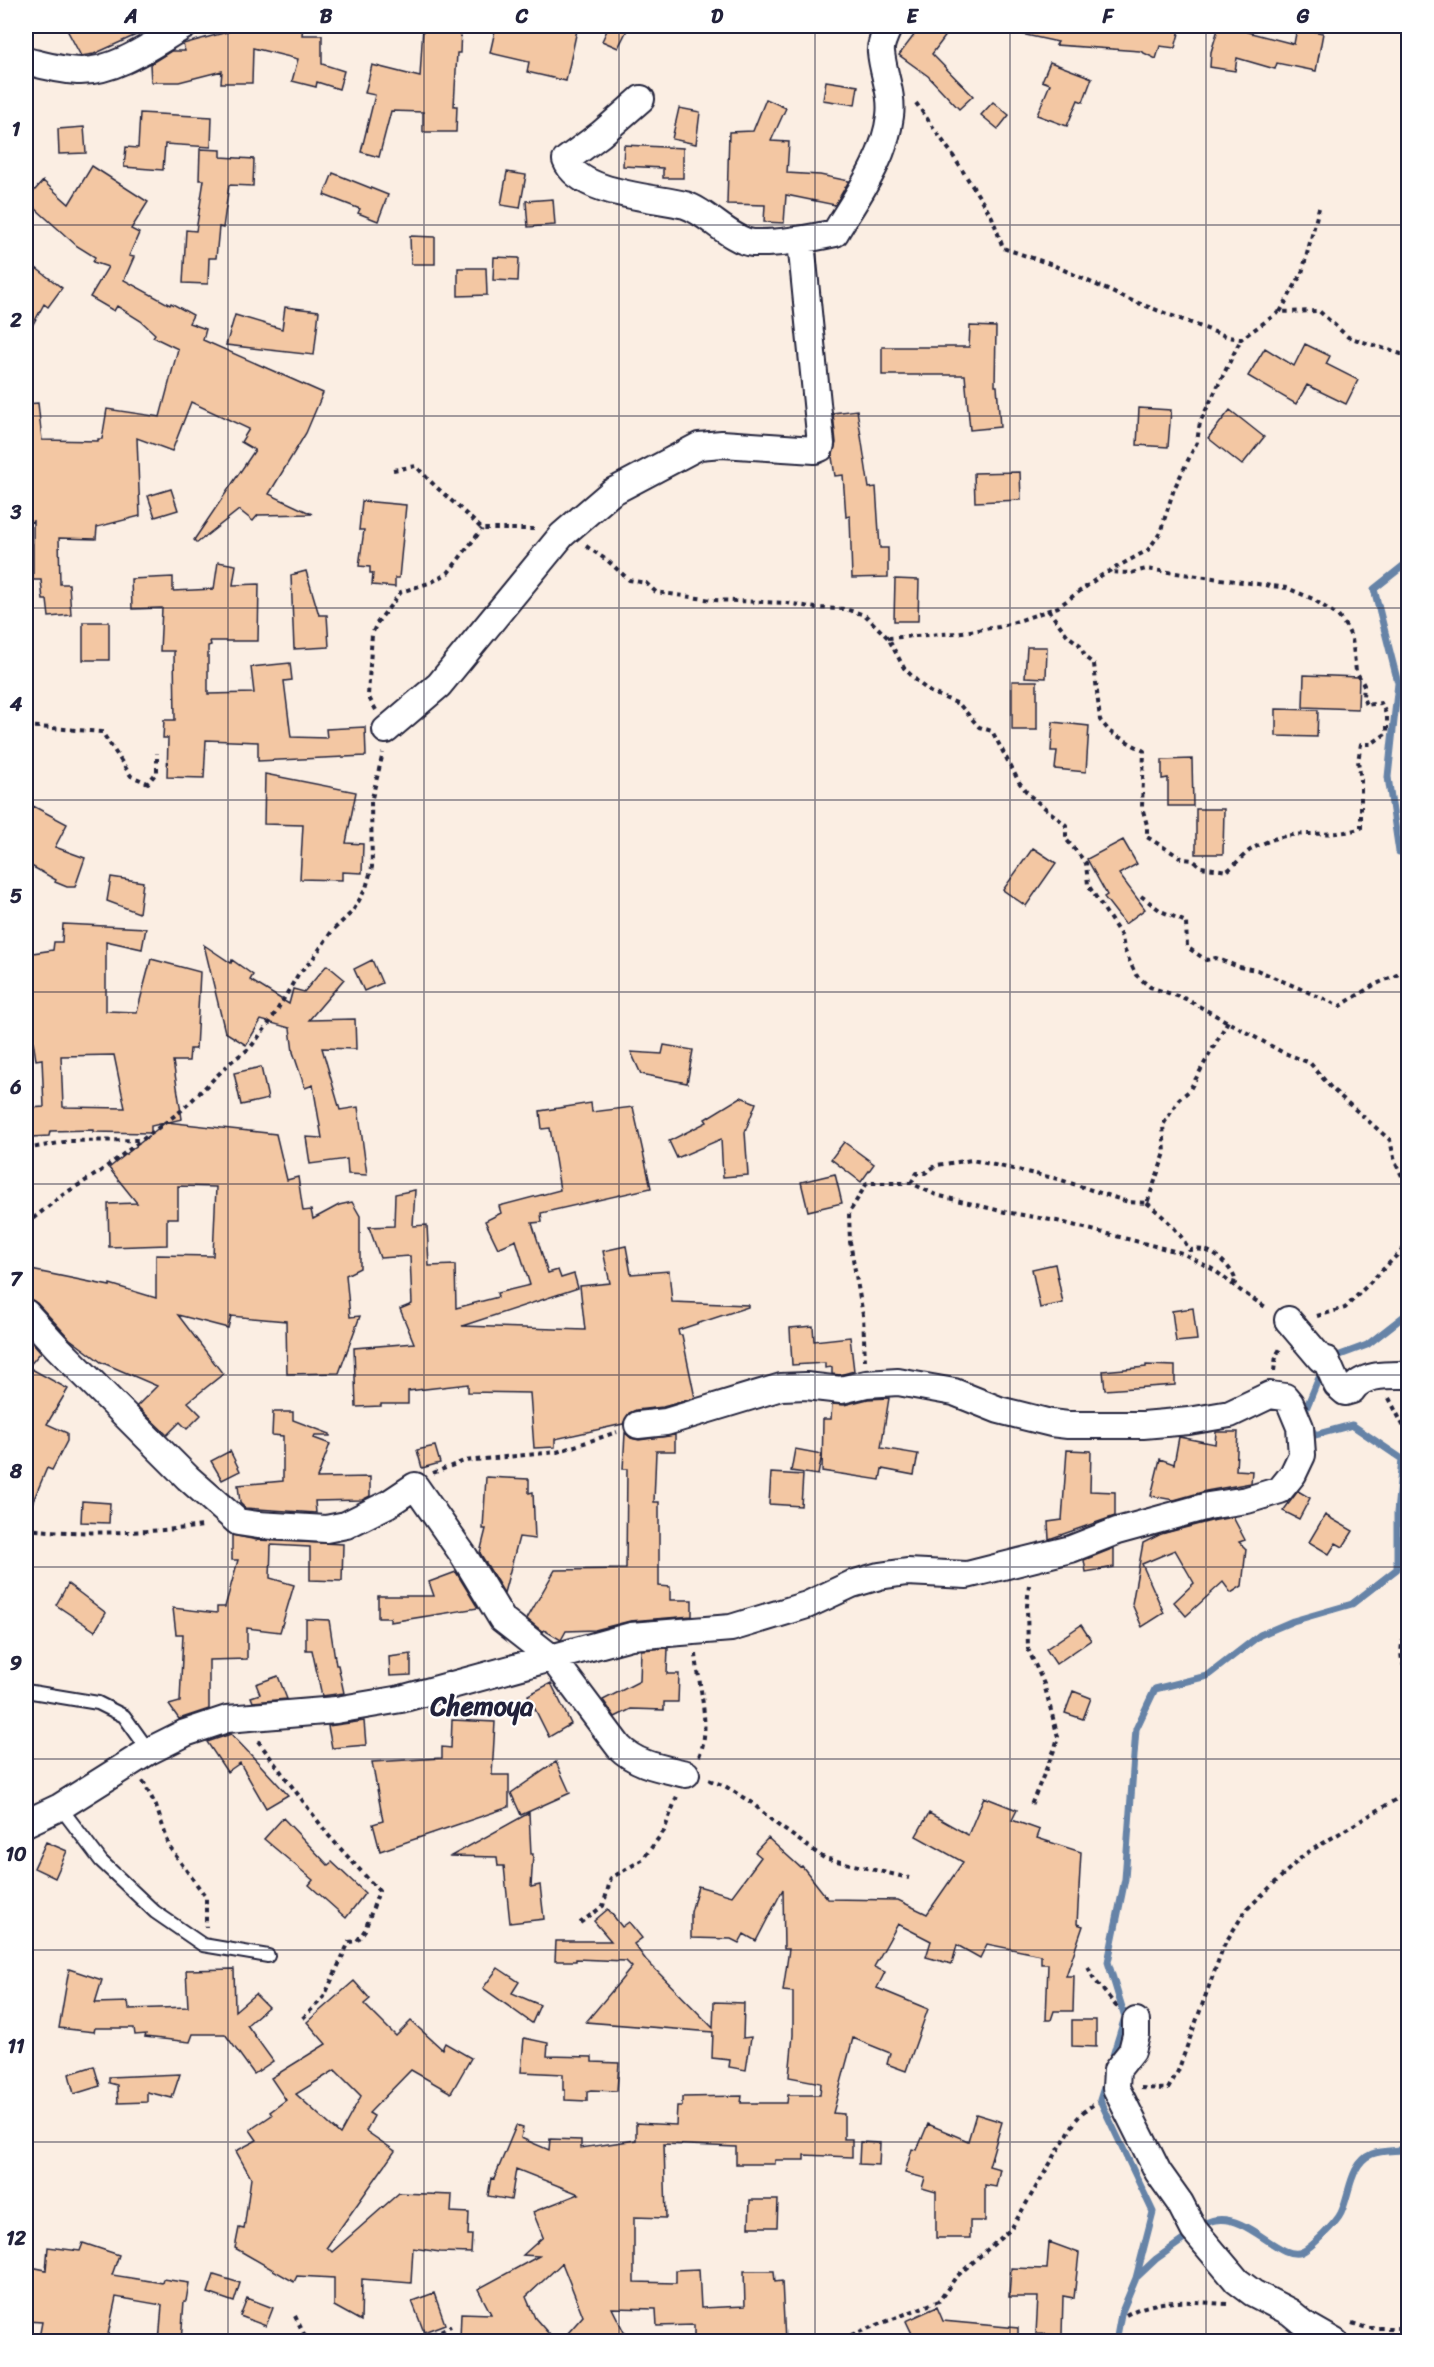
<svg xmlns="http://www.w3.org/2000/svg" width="1434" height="2367" viewBox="0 0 1434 2367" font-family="Sriracha,sans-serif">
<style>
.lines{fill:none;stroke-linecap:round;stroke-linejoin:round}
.stream{stroke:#6683a7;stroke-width:7}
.building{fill:#f3c7a3;stroke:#22223b;stroke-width:1.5;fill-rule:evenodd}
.lane-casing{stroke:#22223b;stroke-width:16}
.street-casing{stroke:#22223b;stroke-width:30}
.path{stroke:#22223b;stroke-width:4;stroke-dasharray:4.5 4.5;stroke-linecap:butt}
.lane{stroke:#fff;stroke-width:12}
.street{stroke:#fff;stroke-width:26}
.grid{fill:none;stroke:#22223b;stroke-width:1.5;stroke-opacity:0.55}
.labels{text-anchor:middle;stroke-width:4.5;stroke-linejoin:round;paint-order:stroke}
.quarter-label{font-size:26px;font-weight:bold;fill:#22223b;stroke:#fff}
.neatline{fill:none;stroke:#22223b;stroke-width:2}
.grid-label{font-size:20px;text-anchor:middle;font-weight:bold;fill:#22223b}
</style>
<rect width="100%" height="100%" fill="#fbeee3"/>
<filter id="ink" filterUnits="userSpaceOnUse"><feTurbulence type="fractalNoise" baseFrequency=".0167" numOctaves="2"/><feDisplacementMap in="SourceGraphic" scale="12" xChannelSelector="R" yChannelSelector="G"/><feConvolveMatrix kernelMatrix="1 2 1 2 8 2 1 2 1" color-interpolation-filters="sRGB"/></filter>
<g filter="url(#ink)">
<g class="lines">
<path class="stream" d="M1408 562 1374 589 1398 683 1388 777 1399 852H1408
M1332 1358 1367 1345 1408 1313
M1303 1416 1323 1368
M1111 2062 1125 2017 1108 1962 1125 1879 1136 1729 1155 1689 1207 1676 1260 1635 1293 1621 1352 1604 1397 1569V1513L1402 1459 1352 1425 1315 1435 1309 1425
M1106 2081 1100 2100 1153 2212 1136 2278 1121 2314 1116 2342
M1198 2227C1203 2225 1209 2221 1215 2220 1248 2214 1281 2262 1302 2252 1311 2248 1337 2222 1341 2213 1350 2194 1350 2163 1372 2154 1382 2150 1397 2151 1408 2149
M1138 2276 1156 2259 1190 2235"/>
</g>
<path class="building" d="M65 26H156L94 54 81 56Z
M249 26H303L302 35H322V64L344 71 339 89 317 82 316 87 292 81 298 59 253 48 252 83H221L222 71 179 82H151L150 64 171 51H185L183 44Z
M423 26H461L460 53H457L454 106H457L456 132H423V112L391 111 379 157 361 152 375 95 365 93 372 65 420 77Z
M496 26H557L577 30 566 81 527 72 529 62 490 53Z
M609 26H629L618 48 602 41Z
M921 26H953L932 54 973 96 959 109 928 76 899 55Z
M1022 26H1068L1110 32V26H1181L1175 48 1160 46 1156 59 1140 51 1056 45 1058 42 1021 34Z
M1219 26H1249L1247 32 1294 44 1297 28 1323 33 1316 71 1277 63 1275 69 1237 58 1235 71 1210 67 1211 52Z
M1050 62 1092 78 1083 102 1078 100 1067 126 1037 115 1050 84 1042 81Z
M826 81 858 86 855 105 823 100Z
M766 99 786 108 771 141 789 142 787 173 820 175 849 181 835 205 786 195 784 223 764 222 765 205 727 204 729 132 753 131Z
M993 102 1009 115 998 129 981 115Z
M679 108 700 112 696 144 672 139Z
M140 113 212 117 211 147 165 144 163 170 124 167 126 147 138 148Z
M84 127 86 153 59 154 58 129Z
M624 145 683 148V178H663V168L623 166Z
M200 149 221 150V157L254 159 253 186 229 185 223 228 219 227 216 258H209L208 284 183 283 186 230 196 231 204 180H199Z
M92 166 148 202 131 229 139 233 129 256 134 257 124 280 170 305 171 303 193 315 189 323 206 329 203 340 323 393 306 433 269 494 312 514 258 515 253 521 239 510 197 543 194 540 255 450 241 442 249 429 191 402 172 451 137 438 140 516 97 527 96 539 59 538 60 584H69L71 615 49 617 47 600H43L41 580H33V521L26 524V404L38 403 42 440 98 441V439H102L107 409 160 417 178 349 153 337 155 334 141 321 117 306 114 311 90 297 108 267 93 262 95 257 77 246 26 200 43 181 69 204Z
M507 172 526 175 520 208 501 205Z
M333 173 388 195 378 221 358 213 360 209 324 195Z
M553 199 555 225 528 227 526 201Z
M410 236 435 237V264H411Z
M494 257 519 258 518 281 493 280Z
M36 268 62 288 48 307 44 304 26 337V281Z
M458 268H486L487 295 458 296Z
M285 307 319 311 314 355 226 345 235 315 282 329Z
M970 326 996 327 995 386H997L1000 427 970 430 965 375H882V347H969Z
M1305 344 1330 356 1326 364 1358 380 1346 404 1307 385 1296 404 1248 376 1265 348 1294 366Z
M1139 408 1171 410 1168 447 1137 445Z
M857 410 869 488 876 487 880 548H888V577L852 578 850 516 846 517 843 475 835 476 832 457 836 443 833 413Z
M1230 410 1264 437 1242 465 1208 438Z
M1020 472 1021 500 975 502 974 473Z
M171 489 178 510 155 517 148 496Z
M362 501 406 505 399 578H395V587L372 585 373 573H370V567L359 566 364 530H359Z
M218 562 236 565 233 585 259 584 258 641H210L211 645 208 646V694L254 693 251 667 290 663 292 680 284 681 291 737 327 738 326 729 365 727 366 756 258 761V742L206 740 204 778 167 777 168 738H163L164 720H175L174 651H160L162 608 132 609 131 579 173 577V591L214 589Z
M306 571 319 615H327L329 647 294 649 291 575Z
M895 579 919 580 918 621H894Z
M83 622H109V660H83Z
M1027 647H1047L1046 678 1025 677Z
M1304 675 1359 677 1358 709 1303 707Z
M1012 681H1037V730H1012Z
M1276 709 1318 710 1317 737 1276 736Z
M1053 722 1089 726 1086 772 1055 769 1057 751H1051Z
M1192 759 1193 806H1168V778L1162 779V760Z
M265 774 356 792 346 843 363 844 362 873 342 872V880L300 879 303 825 264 824Z
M33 806 67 824 55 847 85 858 75 887H67L55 882 56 880 26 863V820Z
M1196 809H1224L1223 854H1196Z
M1123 840 1137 864 1119 874 1145 909 1125 924 1104 897 1107 895 1087 859Z
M1033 848 1056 863 1026 906 1003 890Z
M111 877 143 882 139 913 107 901Z
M63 924 146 928 142 949 106 941V1011L137 1012 151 959 200 972 196 1049H190L189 1061H173L182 1119 151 1126V1133L93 1132V1130L50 1131 49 1136 31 1137 30 1108 44 1107 42 1059 36 1060 32 1034 26 1035V954L53 950 54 942H62ZM114 1055 125 1108 63 1107 61 1056Z
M204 945 231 963 232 960 253 975 250 980 289 1004 293 989 304 992 327 965 344 979 309 1020 355 1019 356 1049 322 1048 340 1110 358 1107 367 1175 348 1174 347 1159 310 1164 306 1137 322 1138 313 1085 305 1088 293 1052 290 1028 261 1020 246 1045 225 1032Z
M372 960 382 983 364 991 354 969Z
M664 1045 693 1050 687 1083 641 1074 631 1052 662 1054Z
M261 1067 268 1099 241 1105 234 1073Z
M741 1097 756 1103 745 1132 748 1175 723 1177 721 1139 677 1158 669 1141 707 1122 705 1119Z
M591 1103 592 1112 633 1107 651 1188 541 1213 542 1222 532 1223 548 1273 558 1270 561 1278 574 1274 578 1288 462 1326 585 1330 580 1286 610 1283 603 1251 626 1246 631 1274 669 1271 672 1302 748 1305V1307L678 1330 679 1335H682L695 1398 663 1407 636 1410 629 1413 623 1424 555 1439V1447L534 1448 530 1393 468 1392V1384L408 1391V1404H381V1406L356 1407 354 1348 414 1343 400 1309 412 1304 410 1256 380 1258 369 1227 394 1226 395 1194 415 1190 413 1226 427 1225 429 1266 455 1265 456 1308 498 1297 497 1293 530 1285 516 1240 498 1248 485 1221 501 1213 499 1206 560 1190 550 1128 542 1129 540 1111Z
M166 1122 276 1134 287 1180 298 1177 303 1211 311 1210 313 1219 339 1205 352 1202 360 1216V1268L346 1275 350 1317 360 1316 339 1373 287 1374 286 1321 231 1316 228 1328 178 1315 223 1374 188 1402 201 1415 187 1429 180 1422 167 1435 137 1406 157 1386 101 1362 70 1339 37 1303 26 1298V1269L110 1286V1284L156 1298V1255L213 1256 216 1187 178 1186V1218H167V1245L109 1247 108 1204 137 1203 109 1168Z
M844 1142 874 1164 861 1182 831 1159Z
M835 1174 842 1203 808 1211 801 1182Z
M1055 1264 1063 1303 1040 1308 1032 1269Z
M1193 1308 1197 1340 1176 1342 1172 1311Z
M813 1326 814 1341 850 1337 854 1371 840 1375 832 1374V1367L825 1368V1363L792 1365 790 1328Z
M26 1335 41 1352 28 1367 68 1389 47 1424 67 1433V1441L52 1470 47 1468 26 1518Z
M1146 1365 1175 1366V1385L1105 1390 1103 1371 1146 1367Z
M889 1398 881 1448 918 1454 914 1475 882 1469 880 1480 822 1471 823 1419H831L832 1404 844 1405 868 1399Z
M273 1412H293V1420L330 1434V1436H315L314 1438 330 1444 317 1478 370 1477V1496L362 1500 315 1501 316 1513 245 1508 240 1503 238 1485 283 1481V1436L272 1435Z
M1216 1432H1238L1236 1470 1252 1471 1251 1483 1206 1491 1174 1500 1151 1496 1160 1459 1174 1464 1179 1437 1215 1444Z
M625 1433 631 1438 639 1440 675 1435V1451H656L654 1502H659V1586L670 1587V1600H692V1616L630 1621 595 1630 566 1631 561 1640 544 1630 543 1632 527 1619 555 1570 626 1569 627 1469H623Z
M435 1446 440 1463 422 1468 417 1450Z
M795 1449 822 1454 818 1475 791 1471Z
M1067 1450 1091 1451 1090 1491 1115 1492V1516L1049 1539 1048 1522 1062 1520Z
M230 1451 240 1471 222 1480 211 1461Z
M771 1473 803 1475 801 1506 769 1504Z
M486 1477 529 1479V1493L533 1492 535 1539 519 1537 504 1593 480 1553 486 1529H483Z
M1298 1491 1310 1498 1299 1519 1283 1511Z
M82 1501 110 1503 109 1523 81 1522Z
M1325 1515 1353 1531 1343 1547 1336 1543 1329 1554 1309 1542Z
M1233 1517 1245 1540 1239 1542 1246 1549 1242 1586 1231 1593 1223 1582 1186 1616 1174 1602 1194 1583 1175 1550 1142 1564 1164 1613 1142 1627 1132 1604 1143 1543 1161 1534 1211 1521Z
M232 1535 257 1540 343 1544 342 1581 310 1580V1547L271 1545 270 1578 294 1585 280 1632 247 1628V1659L209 1660V1709L179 1719 169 1705 180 1702 183 1634H176L173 1608 217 1613V1607H225L238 1560H232Z
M1114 1548V1567L1086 1572 1084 1560Z
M456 1572 478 1608 390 1622V1618H378V1596H434L429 1582Z
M68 1584 106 1613 95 1631 56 1605Z
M306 1619 329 1620 336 1665H338L344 1693 322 1696 312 1650H306Z
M1081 1625 1091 1640 1056 1664 1046 1649Z
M668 1648 667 1674H679L678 1702H664V1710L631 1709 615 1717 603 1700 640 1681 641 1650Z
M411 1654V1675L390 1676 389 1657Z
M278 1676 287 1699 253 1702 251 1697 260 1694 256 1684Z
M551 1683 571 1724 549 1737 528 1695Z
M1073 1691 1091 1698 1083 1719 1065 1713Z
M452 1720 495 1722 492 1775H509V1807L380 1851 373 1824 383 1821 372 1762 442 1758V1747L451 1748Z
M364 1721 366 1745 332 1748 328 1726Z
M231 1734 252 1756 288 1795 266 1808 240 1763 227 1772 207 1742Z
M556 1762 570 1793 521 1815 511 1793Z
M984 1797 1017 1810 1012 1820 1040 1830 1037 1838 1081 1852 1077 1924 1083 1926 1066 1976H1074L1073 2011H1054L1051 2020H1046L1048 1964H1041V1955L987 1944 980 1958 957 1945 952 1964 926 1957 931 1941 898 1924 874 1967 885 1972 877 1988 928 2009 906 2071 887 2064 890 2053 853 2038 833 2113 844 2114V2139H852V2157L804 2155V2160H775V2164H736V2147L664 2144 666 2218 634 2217V2282L676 2283V2270L699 2269 701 2308 745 2306 744 2271H774L775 2282 782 2281 785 2342H694V2325L657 2326 656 2309 612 2308 629 2342H560L583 2316 562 2263 526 2297 535 2318 556 2342 460 2340 461 2313 491 2314 478 2289 539 2256 523 2255 543 2237 533 2212 579 2194 516 2169 511 2200 488 2196 491 2178 494 2179 516 2126 523 2128 521 2138 549 2150 550 2139 581 2140V2148L636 2140V2123L676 2125 677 2106H682V2097L742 2096 741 2103H787L788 2095H820L821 2083 789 2077 793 2035V1992L783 1991 789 1949H784L783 1889 756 1941 744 1934 739 1943 731 1939 691 1938V1912L698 1886 732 1896 761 1857 755 1852 768 1838 800 1867 802 1866 828 1899 898 1900 927 1914 963 1862 916 1836 929 1813 968 1835Z
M529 1813 531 1854H533L531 1887 540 1885 544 1919 510 1923 504 1866H498L497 1857 451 1856Z
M283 1818 328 1865 332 1862 365 1893 346 1918 309 1885 313 1880 264 1839Z
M46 1842 67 1851 55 1878 34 1868Z
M608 1909 622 1927 629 1922 642 1938 634 1944 646 1960 713 2028 714 2002 744 2003 743 2038 751 2037 746 2070 729 2067 730 2060 712 2058 713 2032 586 2022 632 1967 626 1961 576 1959V1961H555L556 1941H611L594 1921Z
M498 1968 519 1982 512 1993 540 2005 532 2023 483 1988Z
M69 1969 102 1980 95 2003 128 2002 129 2009 188 2007 186 1970 234 1969 235 2011 255 1994 268 2007 247 2025 273 2061 254 2074 225 2034H193L190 2042 145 2037 146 2034 135 2035 134 2028H95L94 2032 59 2028Z
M354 1981 370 1999 364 2004 396 2036 411 2021 442 2049 445 2043 471 2058 451 2093 411 2070 369 2113 374 2116 366 2131 395 2151 327 2247 332 2252 399 2193 452 2195 451 2212 469 2213 468 2235H472L471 2253 440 2252 413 2248 411 2283 362 2279 361 2321 334 2306V2278L297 2276 294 2282 235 2248 239 2228 244 2229 251 2178 236 2151 257 2140 250 2130 272 2115 270 2112 286 2100 271 2078 326 2044 307 2022ZM335 2070 361 2096 340 2134 296 2094Z
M1072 2020H1096V2047L1072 2046Z
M524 2038 548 2043 547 2056 592 2057V2062L619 2063 617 2091 591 2090 587 2091V2101L565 2100V2090H563V2074L521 2072Z
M94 2066 100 2086 74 2094 69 2074Z
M180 2074 172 2098 147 2092V2102L118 2103 117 2085 109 2083V2077Z
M976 2114 1002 2122 989 2166 1000 2169 996 2187 985 2185V2221H970V2238H936V2192L922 2188 925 2178 905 2173 912 2149 917 2150 928 2124 968 2141Z
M860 2142 880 2143 879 2165 859 2164Z
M750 2200H778L777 2227H749Z
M1049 2242 1079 2253 1074 2298 1063 2296 1062 2335 1036 2334 1038 2297H1009L1011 2268 1047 2269Z
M83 2243 119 2255 112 2275 162 2283 163 2279 189 2283 186 2301H184L181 2342H159L162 2305 116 2297 107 2339 98 2337 97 2342H55L39 2338 42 2322 26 2321V2266L46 2270 48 2247 80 2251Z
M214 2275 240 2283 234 2302 208 2293Z
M434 2293 445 2324 424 2332 412 2301Z
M247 2298 273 2308 266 2326 240 2316Z
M937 2307 943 2321 1018 2328V2342H916L906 2321Z"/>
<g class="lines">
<defs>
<path id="lane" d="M26 1691 98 1703 124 1716 149 1751
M60 1807 101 1861 155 1912 203 1945 268 1956"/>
<path id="street" d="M26 61C43 65 63 71 81 71 118 71 154 43 184 26
M641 99 601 134 566 160C579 194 653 197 685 205 706 211 731 241 753 243 781 244 808 239 835 233 857 196 885 159 890 116 893 94 883 74 881 52 880 44 886 33 889 26
M386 730 439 685 562 535 612 492 699 446 722 444 815 450 820 448 821 444 801 241
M26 1313 56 1346 188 1478 238 1522 258 1525 326 1529 346 1525 388 1504 415 1486 464 1556 502 1619 553 1659 619 1747C637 1765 661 1768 686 1774
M1288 1320 1321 1359 1326 1360 1337 1385 1345 1392 1352 1390C1363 1373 1390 1375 1408 1375
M26 1823 60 1807 149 1751 185 1733 227 1719 336 1710 401 1699 631 1636 731 1628 807 1605 852 1584 879 1576 907 1572 967 1575 1071 1549 1117 1531 1208 1506 1247 1500 1280 1490 1293 1474 1302 1455 1300 1427 1290 1403 1285 1397 1270 1395 1230 1414 1189 1421 1143 1425H1068L1051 1423 999 1410 954 1392 898 1382 866 1384 841 1390 806 1386 781 1387 666 1422 638 1425
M1136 2021V2035L1132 2051 1117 2070 1116 2088 1158 2172 1180 2203 1194 2230 1237 2281 1253 2293 1290 2312 1307 2326 1335 2342"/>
</defs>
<use href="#lane" class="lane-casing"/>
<use href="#street" class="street-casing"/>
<path class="path" d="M916 103 950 151 992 217 1003 248 1053 265 1125 298 1228 337 1241 339 1279 312 1319 311 1348 337 1401 354H1408
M1280 312 1302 273 1319 208
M393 470 416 466C436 489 460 507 482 529H535
M586 546 608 561 629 580 646 583 656 592 712 600 787 603 816 608 845 609 865 615 888 638 904 668 919 683 930 692 959 704 979 727 992 731 1019 782 1029 795 1066 825V839L1086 863 1088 885 1122 937 1124 949 1136 975 1150 987 1186 999 1282 1052 1310 1063 1332 1089 1390 1140 1395 1162 1408 1188
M1048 610 1068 636 1079 644 1086 658 1094 664 1100 720 1110 732 1144 751 1142 807 1147 825V837L1183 859 1193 860 1201 867 1227 871C1236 864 1245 853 1252 849 1254 847 1275 838 1277 838 1304 830 1335 838 1361 828V780L1358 761 1361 744H1371L1387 733V716L1381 703 1366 705 1363 697 1364 685 1356 671 1352 639 1347 628 1338 616 1313 599 1287 588 1146 569 1131 573 1107 572
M888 638 955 633 999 627 1021 620 1058 607 1102 575 1148 550 1160 533 1174 489 1197 442 1200 422 1241 339
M376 710 368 696 372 634 377 623 401 592 432 582 448 573 482 529
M26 726 102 732 131 776 148 783 157 772V753
M1141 896 1161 911 1186 922 1187 947 1206 960 1216 958 1239 967 1257 970 1340 1006 1374 985 1408 970
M26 1149 70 1141 140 1140
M911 1183 917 1173H925L937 1165 972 1160 1058 1179 1128 1202 1147 1203 1165 1153 1163 1125 1179 1099 1189 1091 1228 1021
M1147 1203C1163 1216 1180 1231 1189 1250 1194 1250 1199 1249 1204 1250 1216 1252 1235 1271 1236 1283L1232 1282
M26 1224 64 1194 98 1173 182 1110 232 1061 250 1048 270 1022 299 973 312 960 332 931 353 911 366 888 372 867 371 802 383 753
M1317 1316 1345 1308 1408 1244
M865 1361 863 1315 850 1242 849 1213 867 1183H911L936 1195 1005 1212 1057 1221 1182 1253 1214 1270 1241 1291 1267 1308
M1274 1371 1276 1356 1281 1347
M1389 1398 1408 1435
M433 1473 464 1461 557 1452 617 1432
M26 1529C85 1535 145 1533 204 1526
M1029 1585 1027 1606 1028 1649 1044 1684 1058 1737 1055 1748 1031 1805
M1408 1619C1404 1637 1395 1657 1408 1672
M696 1654C698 1683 712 1729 699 1756
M258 1741 329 1836 379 1891 365 1930 357 1941 349 1942 324 1997 301 2020
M709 1780 725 1786 752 1803 775 1823 824 1858 909 1878
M143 1781 156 1806 170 1848 206 1897V1927
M580 1923 603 1906 611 1878 642 1860 664 1831 677 1796
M1088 1967 1094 1979 1117 2007
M1141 2088 1168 2089 1178 2071 1224 1945 1246 1910 1305 1854 1400 1797 1408 1775
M1126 2315C1158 2297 1191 2302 1227 2304
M295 2316 308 2342
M1352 2323 1367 2328H1408
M416 2342 451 2326
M825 2342 854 2334 939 2301 956 2277 1011 2229 1076 2120 1083 2112 1097 2102"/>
<use href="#lane" class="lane"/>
<use href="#street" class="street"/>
</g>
</g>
<path class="grid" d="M228 26V2342M424 26V2342M619 26V2342M815 26V2342M1010 26V2342M1206 26V2342M26 225H1408M26 416H1408M26 608H1408M26 800H1408M26 992H1408M26 1184H1408M26 1375H1408M26 1567H1408M26 1759H1408M26 1950H1408M26 2142H1408"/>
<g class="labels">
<g class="quarter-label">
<text x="482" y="1715">Chemoya</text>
</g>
</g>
<rect width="1434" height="2367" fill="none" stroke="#fff" stroke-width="66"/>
<rect x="33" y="33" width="1368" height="2301" class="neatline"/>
<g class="grid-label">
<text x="131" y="23">A</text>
<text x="326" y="23">B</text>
<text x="522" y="23">C</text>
<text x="717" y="23">D</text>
<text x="912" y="23">E</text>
<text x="1108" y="23">F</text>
<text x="1303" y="23">G</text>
<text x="16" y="136">1</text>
<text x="16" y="327">2</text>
<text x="16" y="519">3</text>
<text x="16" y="711">4</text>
<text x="16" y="903">5</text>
<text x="16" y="1094">6</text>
<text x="16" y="1286">7</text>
<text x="16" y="1478">8</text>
<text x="16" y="1670">9</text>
<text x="16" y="1861">10</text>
<text x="16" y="2053">11</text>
<text x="16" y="2245">12</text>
</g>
</svg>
